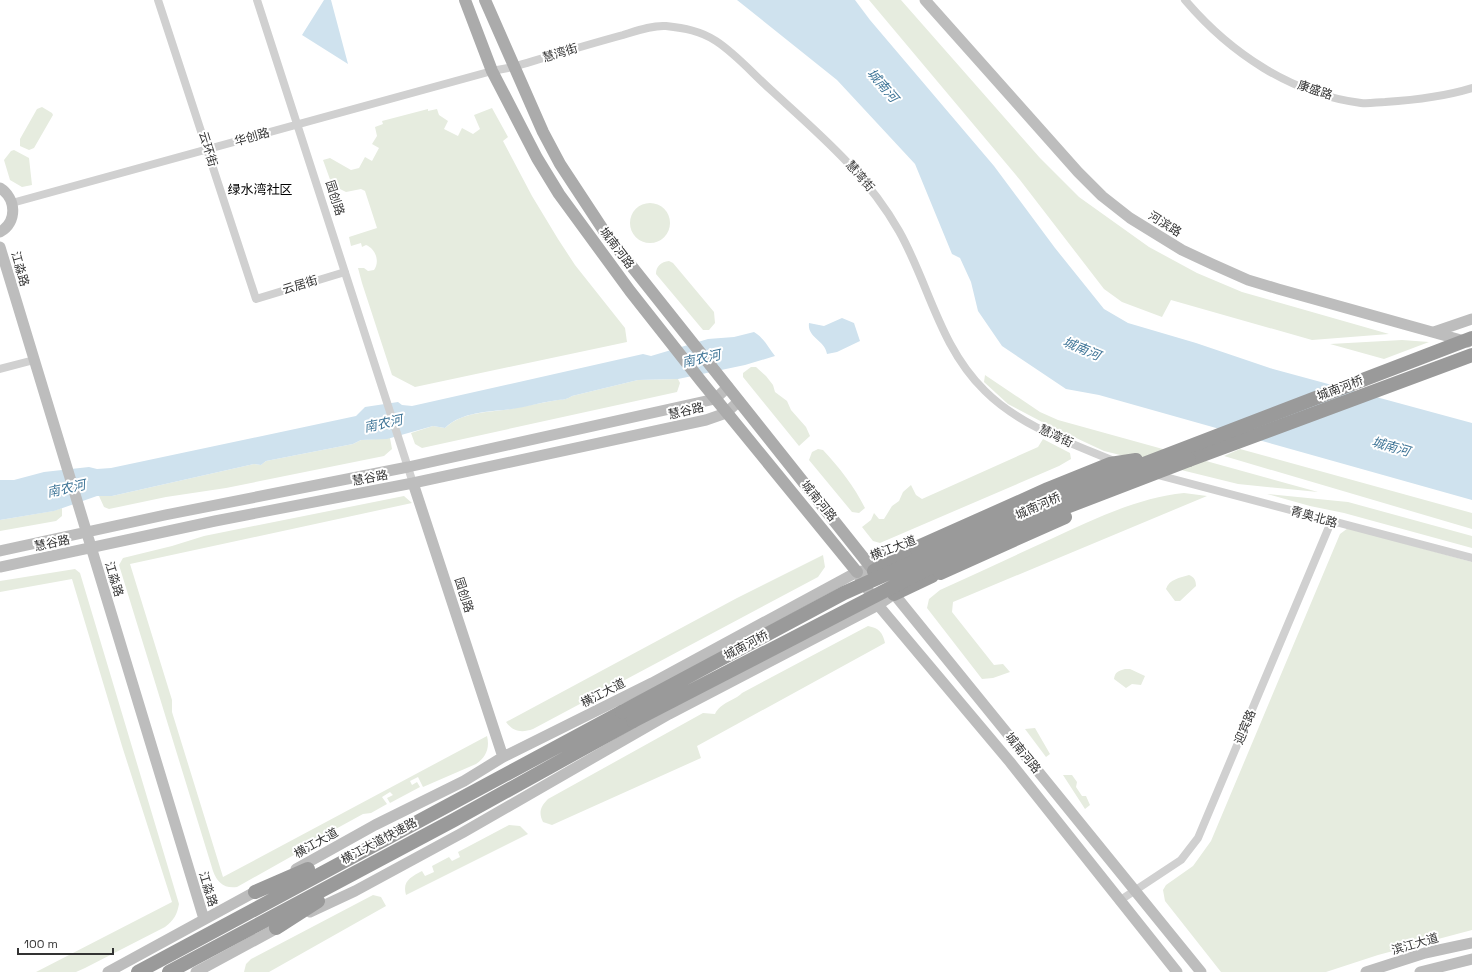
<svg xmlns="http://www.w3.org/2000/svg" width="1472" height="972" viewBox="0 0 1472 972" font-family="'Space Grotesk','Noto Sans SC',sans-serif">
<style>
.green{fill:#e6ecdf}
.water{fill:#cfe2ee}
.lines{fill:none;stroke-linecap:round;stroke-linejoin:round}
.street{stroke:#d0d0d0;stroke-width:8}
.secondary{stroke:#bdbdbd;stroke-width:11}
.primary{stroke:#ababab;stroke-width:12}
.highway{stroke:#9a9a9a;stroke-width:14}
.highway-bridge{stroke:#9a9a9a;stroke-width:14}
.labels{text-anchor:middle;stroke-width:4;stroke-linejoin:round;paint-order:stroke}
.street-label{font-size:12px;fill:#333;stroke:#fff}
.water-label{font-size:13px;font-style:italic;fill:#3f7597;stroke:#fff}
.neighbourhood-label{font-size:13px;fill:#000;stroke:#fff}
</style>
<rect width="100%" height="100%" fill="#fff"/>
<path class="green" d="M869 0H901L1040 158 1079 197 1149 247 1197 273 1242 292 1389 334 1312 340 1171 300 1162 317 1122 302 1104 289 1020 180Z
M42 107 52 113 53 115 34 148 29 150 20 146V139L37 109Z
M492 108 508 137 503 141 532 196 558 239 575 265 625 328 627 342 415 387 392 375 362 283 358 268H364L368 271 374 270C380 262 376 249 366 245L362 247 361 243 351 246 349 237 377 228 365 191 361 189 346 192 332 185 323 160 330 158 351 170 359 168 365 157 372 161 379 148 372 144 377 136 375 127 383 124 382 121 428 109V111L437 109 439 115 448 121 444 129 458 136 462 128 473 134 480 129 474 115Z
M14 150 29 158 32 185 22 187 10 180 4 160 11 151Z
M630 223a20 20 0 1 1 40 0a20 20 0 1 1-40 0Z
M669 261 673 263 714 312 715 323 709 330H703L656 274C656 266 661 262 669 261Z
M1402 340 1429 342 1384 359 1330 344Z
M751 367H756L766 376 773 385 775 392 787 401 791 410 806 427 810 436 799 446 743 377V373Z
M985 375 1040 412 1058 420 1318 492 1238 484 1104 451 1044 423 1008 404 984 382Z
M678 379 680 383 677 392 422 448 415 444 411 433 433 426 445 428C464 410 491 413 515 408 527 406 540 403 552 401 560 399 565 401 572 396L638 380Z
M390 438 392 449 384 456 226 488 166 497 109 509 104 507 99 496H112L254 464 261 465 266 461 353 444 361 440Z
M1043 439 1070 453 1071 459 1059 466 880 543 873 541 862 527 871 520 874 513 879 519H884L892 506 899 501 903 492 911 485 916 495 922 499 1038 447Z
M818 449 823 450C839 467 854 486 865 508L859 513 852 512 809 460 812 452Z
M1240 449 1472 513V529L1224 456Z
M1184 493 1207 496 953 602 952 612 994 665 1003 664 1010 672 993 678 982 679 927 608 929 599 940 590C977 573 1014 556 1051 539 1094 519 1137 498 1184 493Z
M1267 494 1348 502 1472 536V548L1344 513 1310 506Z
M404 496 412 503 130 564 172 700V712L223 877 487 736C490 748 486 757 476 764L423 787 418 777 410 781 412 785 417 782 420 787 390 803 387 798 393 795 390 792 382 797 387 804 371 813 363 814 332 831 317 842 237 887C224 889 217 882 213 871L119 565 123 558 172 546 204 536Z
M62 508V516L56 521 0 531V520L53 511Z
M1348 528 1472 562V930L1378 955 1326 972H1221L1165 901 1163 890 1166 885 1193 866 1211 841 1340 534Z
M823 555 825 567 818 577 533 729C522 733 513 732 506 722L737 598Z
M75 569 80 573 179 904C177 915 174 920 165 927L85 968 76 972H36L172 902 122 746 72 579 0 592V581Z
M1189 575C1194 577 1196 580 1196 586L1180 601H1175L1166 589C1169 579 1180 578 1189 575Z
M868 626C879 628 883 633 885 643L697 746 701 758 552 825 543 822C538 812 541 806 548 799L703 713 715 714C721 702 734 701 742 693Z
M1125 669H1130L1145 676 1141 685 1132 684 1126 688 1114 679C1115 672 1118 671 1125 669Z
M1035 728 1050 754 1046 757 1025 729Z
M1063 775H1072L1077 782 1076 787 1082 796H1086L1090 805 1085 809Z
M509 825 520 826 528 834 406 895C402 881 411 877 422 871L425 876 434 872 432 866 449 857 452 861 460 857 458 852Z
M373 895 381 897 386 906 269 972H244L246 964 251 959Z"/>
<path class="water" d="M324 0H331L348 64 302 35Z
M737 0H855L870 20 994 166 1055 248 1104 309 1128 323 1196 343 1273 369 1472 423V500L1099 395 1066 389 1002 346 978 311 971 282 960 258 952 254 915 164 837 80Z
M842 318 854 323 860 341 837 352 827 354C825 340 807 338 809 323L824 326Z
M754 332C764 338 768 347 775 356L745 365 678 379 638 380 572 396C565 401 561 399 552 401 539 403 526 407 512 409 489 412 463 411 445 428L433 426 387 439 361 440 353 444 266 461 261 465 254 464 112 496H97L54 511 0 520V480H14L44 472 89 467 97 469 111 468 356 416 365 407 398 402 402 405 412 406 643 354 651 356 708 339 734 337Z"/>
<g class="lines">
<path class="street" d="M158 0 256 299 345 272
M257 0 413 483
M1185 0C1230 53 1291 94 1361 103 1369 104 1378 102 1385 102 1415 100 1443 97 1472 88
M12 203 492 71 513 67C550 56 586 45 623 35 636 31 652 25 666 26 684 28 701 31 716 41 736 54 753 74 771 90 818 133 867 174 899 231 929 284 939 346 985 391 1020 426 1071 443 1116 462
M0 369 34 360
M1154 474 1472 558
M1119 901 1181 860 1198 838 1331 522"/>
<path class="secondary" d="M925 0 1078 172 1102 196 1130 218 1182 250 1212 264 1248 280 1278 289 1468 342
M0 188C16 198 18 222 0 232
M0 247 204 919
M1434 332 1472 319
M413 483 503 757
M0 551 165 515 408 467 715 399 728 387
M0 567 215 521 413 483 706 420 726 413 739 401
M860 578 878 605 1010 762 1177 972
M890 589 1201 972
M296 869 375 825 464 781 503 757 652 683 857 572 880 568
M310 912 355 891 462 833 669 714 878 605 900 590
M108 972 262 888
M196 972 283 925
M1366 972 1425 953 1472 943
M1420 972 1472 959"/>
<path class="primary" d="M465 0 492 71 537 158 559 194 630 291 701 381 857 572
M485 0 543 132 560 164 606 234 874 571"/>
<path class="highway" d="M1189 460 1472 355
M874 571 893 559 916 548
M894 594 932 576
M255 892 308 869
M276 928 318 901
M138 972 622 712
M169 972 454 820 633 721"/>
<path class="highway-bridge" d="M916 548 1048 489 1110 464 1136 460
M940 573 1065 517
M622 712 844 593 1068 493 1472 338
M633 721 954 555 1030 521 1189 460"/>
</g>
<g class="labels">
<g class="street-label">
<text transform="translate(560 53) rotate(-17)" y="4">慧湾街</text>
<text transform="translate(1315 90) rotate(18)" y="4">康盛路</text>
<text transform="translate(252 137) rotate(-16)" y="4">华创路</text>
<text transform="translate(208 149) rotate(73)" y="4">云环街</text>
<text transform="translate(860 176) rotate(49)" y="4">慧湾街</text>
<text transform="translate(335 198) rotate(72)" y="4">园创路</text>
<text transform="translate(1165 224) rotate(32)" y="4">河滨路</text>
<text transform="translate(617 248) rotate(53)" y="4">城南河路</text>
<text transform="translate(20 269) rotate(74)" y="4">江淼路</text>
<text transform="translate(300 285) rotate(-17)" y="4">云居街</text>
<text transform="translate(1340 388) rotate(-21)" y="4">城南河桥</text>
<text transform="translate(686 411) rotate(-13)" y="4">慧谷路</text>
<text transform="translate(1056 436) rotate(25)" y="4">慧湾街</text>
<text transform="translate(370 478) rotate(-11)" y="4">慧谷路</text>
<text transform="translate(819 501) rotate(51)" y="4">城南河路</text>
<text transform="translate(1038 506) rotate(-24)" y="4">城南河桥</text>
<text transform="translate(1314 517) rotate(16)" y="4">青奥北路</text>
<text transform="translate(52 543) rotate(-12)" y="4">慧谷路</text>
<text transform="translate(893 548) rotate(-21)" y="4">横江大道</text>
<text transform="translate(114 579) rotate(73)" y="4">江淼路</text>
<text transform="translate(464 595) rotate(72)" y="4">园创路</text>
<text transform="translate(746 645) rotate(-28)" y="4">城南河桥</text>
<text transform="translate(603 693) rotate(-27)" y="4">横江大道</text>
<text transform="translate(1245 727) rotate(-67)" y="4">迎宾路</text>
<text transform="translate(1023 753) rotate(51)" y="4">城南河路</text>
<text transform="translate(379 841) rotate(-28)" y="4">横江大道快速路</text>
<text transform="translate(316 843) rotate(-29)" y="4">横江大道</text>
<text transform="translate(208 889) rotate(73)" y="4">江淼路</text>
<text transform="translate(1415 944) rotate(-16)" y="4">滨江大道</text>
</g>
<g class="water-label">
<text transform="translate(883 85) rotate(49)" y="5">城南河</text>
<text transform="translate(1082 348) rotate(23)" y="5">城南河</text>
<text transform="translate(701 358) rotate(-12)" y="5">南农河</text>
<text transform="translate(383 423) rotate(-12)" y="5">南农河</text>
<text transform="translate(1391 446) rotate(16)" y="5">城南河</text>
<text transform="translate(66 488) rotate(-12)" y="5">南农河</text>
</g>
<g class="neighbourhood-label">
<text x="260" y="194">绿水湾社区</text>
</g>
</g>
<path d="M18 948v6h95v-6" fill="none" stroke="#333333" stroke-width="2"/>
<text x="24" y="948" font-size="12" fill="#333333" stroke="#ffffff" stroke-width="3" paint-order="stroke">100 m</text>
</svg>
